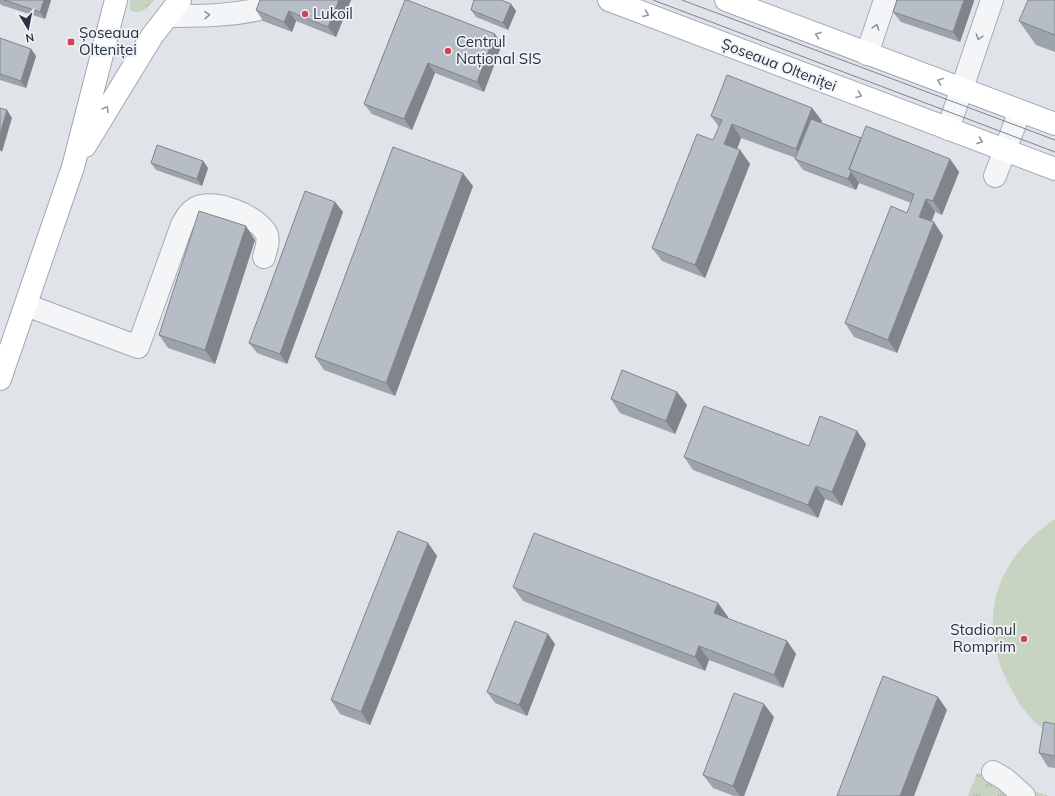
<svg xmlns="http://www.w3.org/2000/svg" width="1055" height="796" viewBox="0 0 1055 796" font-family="Mulish,sans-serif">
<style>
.grass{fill:url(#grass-tufts)}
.pitch{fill:#c6d4c1}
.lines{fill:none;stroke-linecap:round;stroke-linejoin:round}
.minor-casing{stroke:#a5abb3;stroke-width:24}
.major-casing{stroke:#9fa8b6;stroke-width:24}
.minor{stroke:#f3f5f7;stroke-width:22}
.major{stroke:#fff;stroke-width:22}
.tram{stroke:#798494;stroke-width:1}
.wall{fill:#9da3aa}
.shaded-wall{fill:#80848b}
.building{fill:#b7bdc6;stroke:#80848b}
.oneway{stroke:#9498a0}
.oneway2{stroke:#8e949c}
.poi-dot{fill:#d3405a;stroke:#eff3f7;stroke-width:1.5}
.labels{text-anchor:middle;stroke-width:3.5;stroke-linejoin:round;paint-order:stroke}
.poi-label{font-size:15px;fill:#283241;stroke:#eff3f7;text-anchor:start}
.street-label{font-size:15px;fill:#283241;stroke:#eff3f7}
</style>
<defs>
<pattern id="grass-tufts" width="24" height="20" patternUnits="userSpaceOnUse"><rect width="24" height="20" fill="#c6d4c1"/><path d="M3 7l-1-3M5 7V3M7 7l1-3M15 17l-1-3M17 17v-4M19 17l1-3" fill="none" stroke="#aab6a7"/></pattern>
</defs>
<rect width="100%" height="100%" fill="#e0e4e9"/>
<path class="grass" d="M130 0H154C147 8 141 16 130 10Z
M977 773 1049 796H968Z"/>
<path class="pitch" d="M1055 519V768L1048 767 1054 736C1031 723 1018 704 1007 681 976 617 997 558 1055 519Z"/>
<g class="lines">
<defs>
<path id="minor" d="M168 16C202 16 235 16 268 7
M867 54 885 0
M948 129 992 0
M995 176 1020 111
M26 305 138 347 182 225C186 218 189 212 196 208 214 198 260 217 267 235 269 243 266 249 264 257
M993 772 1005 779 1024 796"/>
<path id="major" d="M609 0 1055 169
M726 0 1055 124
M85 146 152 36 180 0
M0 379 73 167 116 0"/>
</defs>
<use href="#minor" class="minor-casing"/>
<use href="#major" class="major-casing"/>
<use href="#minor" class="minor"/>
<use href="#major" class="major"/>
<path class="tram" d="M653 0 1055 152
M682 0 1055 140"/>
</g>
<path class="wall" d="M0 0H51L45 19 1 5 0 3Z
M351 0 336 37 296 21 292 32 263 21 256 10Z
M405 0 502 44 484 92 435 73 412 130 372 114 364 104Z
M1055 0V52L1036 45 1019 21Z
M974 1 960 42 901 22 893 12Z
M511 4 516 11 508 30 476 17 471 10Z
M0 38 31 49 36 56 26 88 0 80Z
M812 108 822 121 821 123 861 138 950 159 959 172 942 215 935 212 932 221 943 236 897 353 854 337 845 323 907 213 911 203 859 183 856 190 803 170 795 159 796 158 741 138 737 149 740 150 750 164 705 278 662 261 652 248 713 140 719 127 711 116Z
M203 161 208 168 202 186 156 170 151 163Z
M473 186 395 396 324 370 315 357Z
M335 202 343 212 287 364 257 353 249 343Z
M255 240 215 364 168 348 159 335Z
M677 392 687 405 675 434 620 413 611 399Z
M857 431 866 444 842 506 825 499 818 518 693 470 684 457 809 446Z
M428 543 437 556 370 725 340 714 331 700Z
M513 587 718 603 728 617 727 618 787 641 796 654 783 688 709 660 705 671 523 601Z
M555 644 527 716 495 703 487 692Z
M774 717 744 796H734L713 788 703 775Z
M1055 724V768L1048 767 1039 753Z"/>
<path class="shaded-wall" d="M44 0H51L45 19 40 12Z
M339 0H351L336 37 328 27Z
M964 0H974V1L960 42 953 32Z
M511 4 516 11 508 30 503 23Z
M289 11 296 21 292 32 284 22Z
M495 34 502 44 484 92 477 82Z
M31 49 36 56 26 88 21 81Z
M428 63 435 73 412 130 404 119Z
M812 108 822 121 806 162 796 149Z
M7 110 12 118 2 152 0 150V134Z
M732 124 741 138 734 157 724 144Z
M740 150 750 164 705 278 695 265Z
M950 159 959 172 942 215 933 201Z
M203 161 208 168 202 186 197 179Z
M851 172 859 183 856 190 848 179Z
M463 173 473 186 395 396 386 383Z
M926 199 935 212 928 230 919 217Z
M335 202 343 212 287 364 280 354Z
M934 222 943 236 897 353 888 340Z
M246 226 255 240 215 364 205 350Z
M677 392 687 405 675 434 666 421Z
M857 431 866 444 842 506 832 492Z
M816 486 825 499 818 518 808 505Z
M428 543 437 556 370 725 361 712Z
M718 603 728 617 724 627 714 613Z
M548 634 555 644 527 716 519 705Z
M787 641 796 654 783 688 774 675Z
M699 646 709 660 705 671 695 657Z
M938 697 947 710 914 796H900Z
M764 704 774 717 744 796H740L733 786Z"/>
<path class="building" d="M4 0H44L40 12Z
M260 0H339L328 27 289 11 284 22 256 10Z
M405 0H407L495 34 477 82 428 63 404 119 364 104Z
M474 0H501L511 4 503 23 471 10Z
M897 0H964L953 32 893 12Z
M1028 0H1055V35L1019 21Z
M0 38 31 49 21 81 0 74Z
M727 75 812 108 796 149 732 124 724 144 740 150 695 265 652 248 697 134 713 140 722 120 711 116Z
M0 108 7 110 0 134Z
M811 119 861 138 849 169 851 172 848 179 795 159Z
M866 126 950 159 933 201 926 199 919 217 934 222 888 340 845 323 891 206 907 213 914 194 849 169Z
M157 145 203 161 197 179 151 163Z
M393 147 463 173 386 383 315 357Z
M305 191 335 202 280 354 249 343Z
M199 211 246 226 205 350 159 335Z
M622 370 677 392 666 421 611 399Z
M704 406 809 446 820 416 857 431 832 492 816 486 808 505 684 457Z
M398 531 428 543 361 712 331 700Z
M534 533 718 603 714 613 787 641 774 675 699 646 695 657 513 587Z
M515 621 548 634 519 705 487 692Z
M883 676 938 697 900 796H837Z
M734 693 764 704 733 786 703 775Z
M1044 722 1055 724V756L1039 753Z"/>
<defs><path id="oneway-chevron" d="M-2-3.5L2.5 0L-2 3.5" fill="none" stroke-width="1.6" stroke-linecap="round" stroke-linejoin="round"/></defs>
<g class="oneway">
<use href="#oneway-chevron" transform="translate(646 14) rotate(21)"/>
<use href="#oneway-chevron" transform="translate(818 35) rotate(-159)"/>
<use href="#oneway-chevron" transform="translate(940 81) rotate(-160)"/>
<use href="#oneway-chevron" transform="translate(859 95) rotate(21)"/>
<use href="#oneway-chevron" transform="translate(106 109) rotate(-59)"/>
<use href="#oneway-chevron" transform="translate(980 141) rotate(20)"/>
</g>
<g class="oneway2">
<use href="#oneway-chevron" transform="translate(207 15) rotate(-1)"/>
<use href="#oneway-chevron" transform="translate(876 27) rotate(-72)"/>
<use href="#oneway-chevron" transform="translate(979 37) rotate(108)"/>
</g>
<g class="poi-dot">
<circle cx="305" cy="14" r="4"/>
<rect x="67" y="38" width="8" height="8" rx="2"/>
<circle cx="448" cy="51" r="4"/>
<circle cx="1024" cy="639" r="4"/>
</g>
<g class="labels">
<g class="poi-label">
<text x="313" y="19">Lukoil</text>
<text x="79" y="38">Șoseaua<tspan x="79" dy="17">Olteniței</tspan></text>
<text x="456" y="47">Centrul<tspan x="456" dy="17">Național SIS</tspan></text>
<text x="1016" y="635" text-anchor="end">Stadionul<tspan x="1016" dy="17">Romprim</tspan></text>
</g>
<g class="street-label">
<text transform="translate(779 65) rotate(21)" y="5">Șoseaua Olteniței</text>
</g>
</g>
<g transform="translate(28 28) rotate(170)" stroke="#eff3f7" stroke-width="3" paint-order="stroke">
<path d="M0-3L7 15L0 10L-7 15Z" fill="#283241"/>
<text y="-6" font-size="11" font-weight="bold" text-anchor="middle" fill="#283241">N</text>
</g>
</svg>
